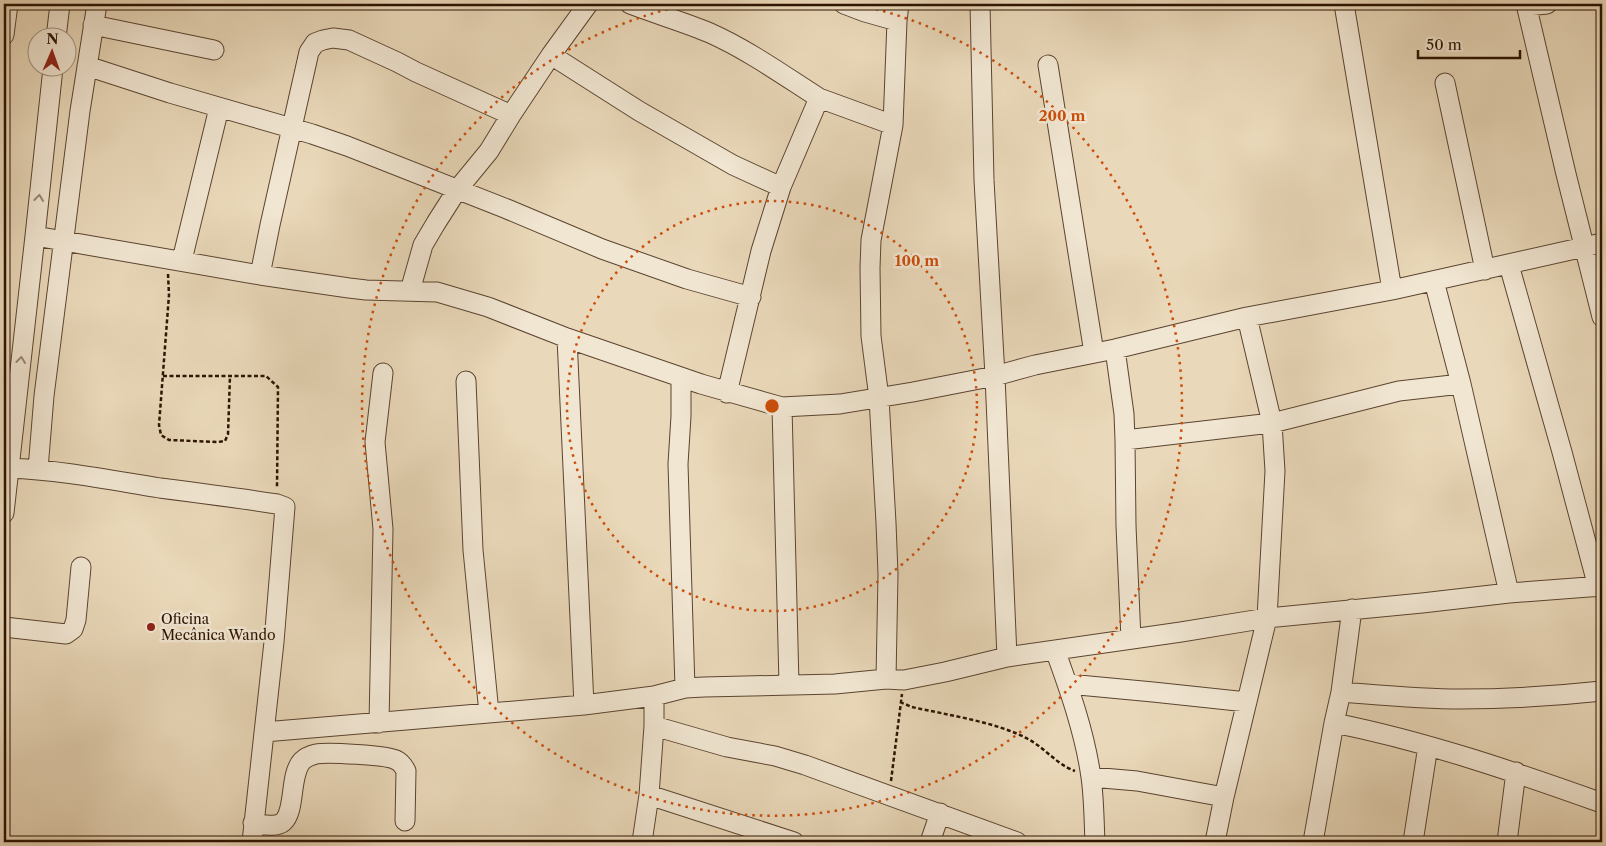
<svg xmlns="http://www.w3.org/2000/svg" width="1606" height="846" viewBox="0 0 1606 846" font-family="'Libre Caslon Text',serif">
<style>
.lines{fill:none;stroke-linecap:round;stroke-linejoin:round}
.minor-casing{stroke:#5b4430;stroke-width:21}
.path{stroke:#2c1302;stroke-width:2.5;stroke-dasharray:4 2.5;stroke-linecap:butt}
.minor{stroke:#f1e6d2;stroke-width:19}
.oneway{stroke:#988774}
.ring{fill:none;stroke:#cc4e0a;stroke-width:2.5;stroke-dasharray:2.5 5}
.poi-dot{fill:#8f2418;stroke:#f1e6d2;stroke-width:2}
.labels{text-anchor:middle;stroke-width:5;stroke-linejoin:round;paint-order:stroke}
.poi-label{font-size:14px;fill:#2c1302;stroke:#f1e6d2;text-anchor:start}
.centre{fill:#cc4e0a;stroke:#f1e6d2;stroke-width:2.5}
.ring-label{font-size:15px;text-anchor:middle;font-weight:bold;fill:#cc4e0a;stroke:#f1e6d2;stroke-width:5;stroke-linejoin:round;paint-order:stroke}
</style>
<rect width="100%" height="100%" fill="#e9d8b9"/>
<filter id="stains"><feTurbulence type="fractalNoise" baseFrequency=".004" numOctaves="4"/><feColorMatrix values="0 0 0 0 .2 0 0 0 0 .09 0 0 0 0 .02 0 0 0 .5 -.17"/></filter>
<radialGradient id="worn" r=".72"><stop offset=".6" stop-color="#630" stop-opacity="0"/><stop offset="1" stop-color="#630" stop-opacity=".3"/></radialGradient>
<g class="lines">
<defs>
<path id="minor" d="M630 4C656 14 684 22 710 33 748 50 783 75 819 98L781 187 761 251 727 393
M844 4 865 12 897 21
M980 4 984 180 995 376 1007 657
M1344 4 1392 290
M1526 4 1566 174 1602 317
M1527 6 1547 4
M93 25 214 50
M4 35 8 4
M56 38 60 4
M551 55 639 111 733 165 781 187
M1048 65 1094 353
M87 66 170 93 312 134 347 146 507 209 602 249 687 279 751 297
M1445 83 1485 270
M819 98 893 125
M35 236 260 275 349 288 366 290 437 292 488 307 567 338 701 384 782 407 840 404 913 392 995 376 1035 365 1115 349 1247 317 1392 290 1602 243
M182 260 219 108
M1509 265 1562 452 1598 587
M260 275 270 225 309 52 315 43 323 40 333 38 349 40 397 62 416 72 511 115
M1434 281 1461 384 1509 593
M410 291 423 245 436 223 457 190 489 151 511 115 551 55 588 4
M567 338 584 705
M1115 349 1124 414 1125 440 1272 423 1399 391 1461 384
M681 377V416L678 464 685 688
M466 381 473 550 489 713
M782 407 789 684
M1125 440 1126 526 1131 639
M9 468C60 470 110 480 160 488 199 493 238 498 277 504L285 507 274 642 252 842
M38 469 44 396 80 111 97 4
M4 513 35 236 53 68
M4 627 66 634 73 629 76 620 81 567
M1055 650C1070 691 1085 734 1091 777 1094 798 1094 821 1095 842
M886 679 888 574 886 523 879 398 871 336 870 268 871 240 893 125 897 21 899 4
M1068 684 1153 692 1247 702
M1341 692C1380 695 1420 699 1460 699 1507 699 1555 696 1602 691
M654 696V726L727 747 775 756 805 765 1017 842
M379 723 383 529 375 442 383 373
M1334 723C1425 741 1515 772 1602 803
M264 732 584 705 654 696 685 688 704 687 835 684 886 679 904 680 945 672 1007 657 1181 632 1267 618 1422 603 1509 593 1602 586
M1091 777 1137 781 1224 797
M649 795 794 842
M253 823C262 824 276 828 283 822 296 811 289 775 302 761 305 758 312 755 316 754 327 752 387 755 396 760 401 762 404 767 406 771L405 821
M642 842 649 795 654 726
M930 842 940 813
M1215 842 1224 797 1267 618 1275 471 1272 423 1247 317
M1313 842 1334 723 1341 692 1352 609
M1413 842 1428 746
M1507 842 1516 772"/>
</defs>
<use href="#minor" class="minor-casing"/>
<path class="path" d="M168 274 169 295 159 425 161 435 169 440 218 442 225 441 228 434 230 376
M163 376H266L278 387 277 488
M900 702 912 707C947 715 997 722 1028 739 1045 748 1056 764 1075 771
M891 781 902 694"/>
<use href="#minor" class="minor"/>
</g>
<defs><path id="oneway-chevron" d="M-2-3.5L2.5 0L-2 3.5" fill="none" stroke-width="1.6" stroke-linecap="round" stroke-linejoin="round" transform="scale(1.25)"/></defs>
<g class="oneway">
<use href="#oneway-chevron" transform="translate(39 198) rotate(-84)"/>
<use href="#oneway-chevron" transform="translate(21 360) rotate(-83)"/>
</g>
<g class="ring">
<circle cx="772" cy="406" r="205"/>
<path d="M854 4A410 410 0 1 1 690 4"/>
</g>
<circle class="poi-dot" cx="151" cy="627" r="5"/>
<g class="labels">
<g class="poi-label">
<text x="161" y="624">Oficina<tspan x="161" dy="16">Mecânica Wando</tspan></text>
</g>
</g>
<circle cx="772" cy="406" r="8" class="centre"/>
<g class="ring-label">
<text x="1062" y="121">200 m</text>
<text x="917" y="266">100 m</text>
</g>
<rect width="1606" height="846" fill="none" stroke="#e9d8b9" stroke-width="20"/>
<rect x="5" y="5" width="1596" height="836" fill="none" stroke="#2c1302" stroke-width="2.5"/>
<rect x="10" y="10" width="1586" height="826" fill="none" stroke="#2c1302"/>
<g transform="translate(52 52) rotate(2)"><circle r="24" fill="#f1e6d2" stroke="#a2927f"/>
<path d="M0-4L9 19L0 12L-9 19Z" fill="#8f2418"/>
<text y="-8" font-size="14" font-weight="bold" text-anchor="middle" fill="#2c1302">N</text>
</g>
<path d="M1418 50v8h102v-8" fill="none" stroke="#2c1302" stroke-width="2.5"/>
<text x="1426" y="50" font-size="15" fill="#2c1302" stroke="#f1e6d2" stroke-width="4" paint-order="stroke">50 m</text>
<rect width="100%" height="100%" filter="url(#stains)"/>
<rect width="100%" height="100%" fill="url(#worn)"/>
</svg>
